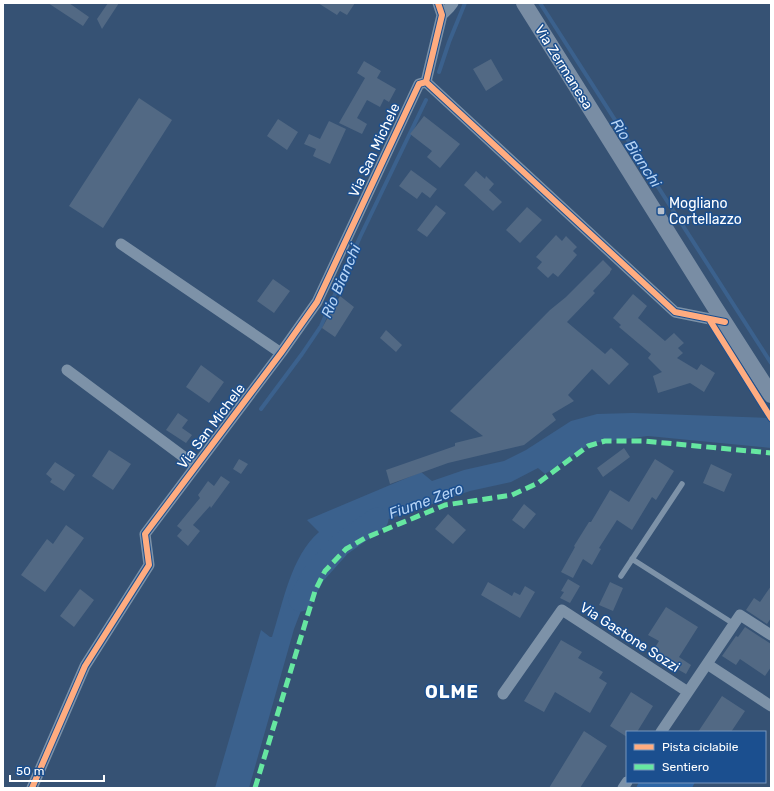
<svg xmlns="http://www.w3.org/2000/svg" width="774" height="791" viewBox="0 0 774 791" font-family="Rubik,sans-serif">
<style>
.green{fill:#2f66a5}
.water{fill:#3b618d}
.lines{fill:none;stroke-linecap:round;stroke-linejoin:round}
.stream{stroke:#3b618d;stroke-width:4}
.river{stroke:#3b618d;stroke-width:23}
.building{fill:#526984}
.lane{stroke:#7d92a8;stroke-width:5.5}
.street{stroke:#7d92a8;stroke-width:11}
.secondary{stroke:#798da4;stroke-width:16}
.quiet{stroke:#66e7a1;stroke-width:5;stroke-dasharray:10 5;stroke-linecap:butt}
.cycleway-casing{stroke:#1b4f8f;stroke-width:8}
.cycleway{stroke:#ffac80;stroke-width:6}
.poi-dot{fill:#b9c2ce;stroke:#1b4f8f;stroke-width:1.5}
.labels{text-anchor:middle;stroke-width:3;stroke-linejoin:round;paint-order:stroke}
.street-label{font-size:14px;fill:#fff;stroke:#1b4f8f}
.poi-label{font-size:14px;fill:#fff;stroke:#1b4f8f;text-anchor:start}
.water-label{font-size:15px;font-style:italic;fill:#b5d3f5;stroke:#1b4f8f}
.district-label{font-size:18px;font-weight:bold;letter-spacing:1px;fill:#fff;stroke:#1b4f8f}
</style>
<rect width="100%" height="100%" fill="#365274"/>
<path class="green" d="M639 782H695L692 788H636Z"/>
<path class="water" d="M633 413 771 418V448L648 436 592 443 545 474 538 468 511 482 470 491 386 520 333 545 317 569 294 629 249 788H215L261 630 270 637H272C283 603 291 556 319 532L307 520 421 472 432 481 464 470 504 461 526 450 571 421 597 414Z"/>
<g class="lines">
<path class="stream" d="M540 3 771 363
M439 72 449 42 465 3
M261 409 302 354 321 326 360 237 426 100"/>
<path class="river" d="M300 600 314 574 340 545 377 519"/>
</g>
<path class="building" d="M48 3H69L89 17 83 26Z
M108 3H119L102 29 97 19Z
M318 3H355L347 15 340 11 337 15Z
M491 59 503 80 486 91 473 69Z
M364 61 381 71 377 78 396 89 389 102 384 99 380 107 367 100 357 118 367 124 362 134 339 123 365 78 357 73Z
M139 98 172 120 103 228 69 206Z
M424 116 460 144 440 168 427 157 432 151 410 134Z
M278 119 298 132 287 150 267 136Z
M329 121 346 129 330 164 313 156 316 149 304 144 309 134 320 139Z
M411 170 437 189 430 198 422 192 417 199 399 186Z
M476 171 485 179 486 176 494 184 489 190 502 202 493 211 464 185Z
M436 205 446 213 427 237 417 230Z
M527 207 542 220 520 243 506 230Z
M556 235 562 241 566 236 577 247 573 251 577 255 558 277 553 273 548 278 537 268 542 262 536 257Z
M603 260 612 269 610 272V273L593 291 595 293 567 322 605 354 611 348 629 364 609 385 592 369 568 395 574 401 552 414 556 420 524 445 448 463 390 484 386 470 455 446V443L483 436 450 411 550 310 566 297Z
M273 279 290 291 274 313 257 301Z
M633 294 647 306 638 318 665 341 674 333 684 343 678 348 683 353 677 358 697 370 701 364 715 373 704 392 690 383 658 393 653 376 662 372 648 358 651 354 619 327 621 325 613 318Z
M340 296 354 307 335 337 322 328Z
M386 330 402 345 396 352 380 338Z
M201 365 224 382 209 403 186 387Z
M178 413 188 420 182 428 192 435 186 443 166 430Z
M624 448 630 457 603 477 597 468Z
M109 450 131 464 113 490 92 476Z
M239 459 248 464 241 474 233 469Z
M655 459 674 471 656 500 652 497 632 530 617 520 599 548 601 549 592 565 583 559 573 578 561 572 575 547 574 546 589 522H591L610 490 629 502Z
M55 462 75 475 64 491 50 482 52 479 46 474Z
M711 464 732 474 724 492 703 483Z
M221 476 230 482 211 508 210 506 193 525 200 531 188 546 177 536 182 530 177 526 200 498 198 495 208 481 214 486Z
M524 504 536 514 524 529 512 520Z
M448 514 466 530 453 544 435 529Z
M66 525 84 538 45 592 21 575 47 539 53 544Z
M568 579 580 586 570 603 560 598 564 592 561 591Z
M488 582 512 596 514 592 520 595 525 586 535 592 520 618 481 595Z
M610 582 623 588 613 611 599 605Z
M771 586V618L767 624 746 610 754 598 760 602Z
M80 589 94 600 74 627 60 616Z
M666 607 698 627 679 657 691 665 686 674 651 654 659 641 648 635Z
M745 627 771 644V667L765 676 740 659 736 665 722 656 736 636 738 637Z
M561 640 582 652 578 658 603 672 599 678 607 683 590 713 555 692 544 712 524 701Z
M631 692 653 706 637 732H627V737L610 726Z
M722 696 745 711 731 732H698Z
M584 731 607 746 580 788H549Z"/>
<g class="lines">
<path class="lane" d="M632 559 734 624
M621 576 682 484"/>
<path class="street" d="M438 3 442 15 426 82 675 312 725 322
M442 15 450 7 453 3
M121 244 281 353
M67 370 196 466
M707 664 771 706
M503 694 562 610 688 692
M661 732 740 615 771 635
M32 788 85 666 149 565 145 534 281 353 317 302 419 84 426 82
M623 788 627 782"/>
<path class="secondary" d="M524 3 714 306 771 395"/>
<path class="quiet" d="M255 788 315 591 325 571 346 549 365 538 445 505 512 495 538 483 588 446 605 441H644L771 453"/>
<defs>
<path id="cycleway" d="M438 3 442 15 426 82 675 312 725 322
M709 319 771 418
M32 788 85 666 149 565 145 534 281 353 317 302 419 84 426 82"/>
</defs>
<use href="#cycleway" class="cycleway-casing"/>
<use href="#cycleway" class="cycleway"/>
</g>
<rect class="poi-dot" x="657" y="207" width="8" height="8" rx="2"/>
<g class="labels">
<g class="street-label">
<text transform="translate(564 67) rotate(58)" y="5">Via Zermanesa</text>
<text transform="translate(374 150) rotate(-65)" y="5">Via San Michele</text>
<text transform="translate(211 426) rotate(-53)" y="5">Via San Michele</text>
<text transform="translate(630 637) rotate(33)" y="5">Via Gastone Sozzi</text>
</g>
<g class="poi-label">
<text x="669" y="208">Mogliano<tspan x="669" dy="16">Cortellazzo</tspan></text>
</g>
<g class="water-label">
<text transform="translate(636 153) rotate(57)" y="5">Rio Bianchi</text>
<text transform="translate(341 281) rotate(-67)" y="5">Rio Bianchi</text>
<text transform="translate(426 501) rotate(-20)" y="5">Fiume Zero</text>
</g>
<g class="district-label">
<text x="452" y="698">OLME</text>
</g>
</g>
<rect width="774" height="791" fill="none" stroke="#ffffff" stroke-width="8"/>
<rect x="626" y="731" width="140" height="52" fill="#1b4f8f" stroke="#7695bc"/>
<rect x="634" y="744" width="20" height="6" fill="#ffac80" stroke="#7695bc"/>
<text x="662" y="751" font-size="12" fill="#ffffff">Pista ciclabile</text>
<rect x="634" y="764" width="20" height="6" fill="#66e7a1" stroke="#7695bc"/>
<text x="662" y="771" font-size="12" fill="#ffffff">Sentiero</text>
<path d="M10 775v6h94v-6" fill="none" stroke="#ffffff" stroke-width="2"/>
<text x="16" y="775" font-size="12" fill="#ffffff" stroke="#1b4f8f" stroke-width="3" paint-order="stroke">50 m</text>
</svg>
